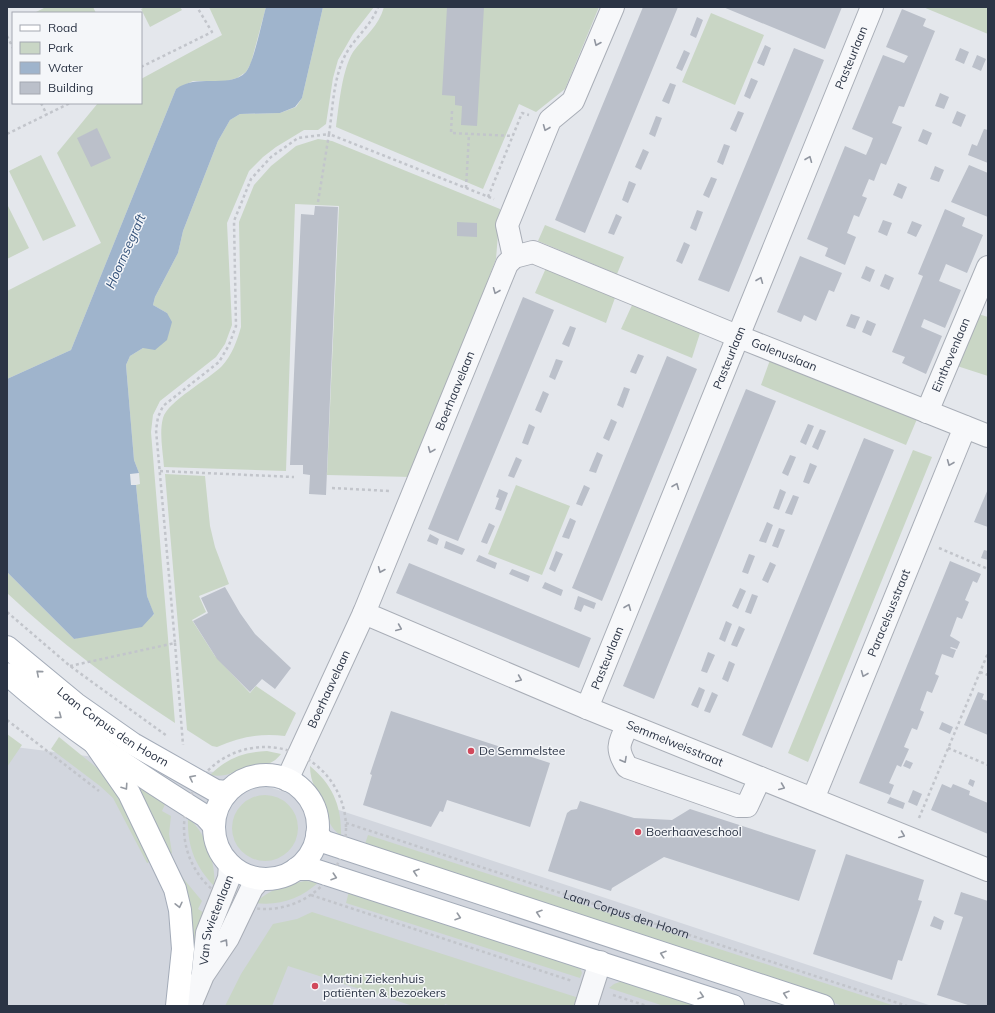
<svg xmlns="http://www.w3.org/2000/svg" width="995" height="1013" viewBox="0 0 995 1013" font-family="Mulish,sans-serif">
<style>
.built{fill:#d2d6de}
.green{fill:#c9d6c5}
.water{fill:#9fb4cc}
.building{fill:#bbc0ca}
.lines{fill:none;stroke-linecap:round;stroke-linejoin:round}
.minor-casing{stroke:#a9aeb7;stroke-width:24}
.major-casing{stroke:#a3abb8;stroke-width:24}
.path{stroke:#c2c5cb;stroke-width:2.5;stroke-dasharray:3 3;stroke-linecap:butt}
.minor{stroke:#f7f8fa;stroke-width:22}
.major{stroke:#fff;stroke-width:22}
.oneway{stroke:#9196a0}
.oneway2{stroke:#959aa2}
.poi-dot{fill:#d1495b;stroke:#f4f6f9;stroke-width:1.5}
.labels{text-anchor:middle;stroke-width:3;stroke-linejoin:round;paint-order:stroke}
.street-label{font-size:12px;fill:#2b3445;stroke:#f4f6f9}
.poi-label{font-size:12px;fill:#2b3445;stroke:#f4f6f9;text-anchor:start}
.water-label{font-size:13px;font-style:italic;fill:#34527a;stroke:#f4f6f9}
</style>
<rect width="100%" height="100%" fill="#e4e7ec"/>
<path class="built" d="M7 746 230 774 932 1006H7Z"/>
<path class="green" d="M46 7H93L96 13H34Z
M145 7H180L182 10 150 27 141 9Z
M209 7H266L251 63 246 72 237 78 227 81H193L176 89 71 350 7 379V291L101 243 57 153 98 103H141V79L222 35Z
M323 7H374L353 34 338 60 333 78 326 124 318 130H304L276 147 263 157 249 171 227 223 232 325 225 344 216 357 160 401 153 415 151 432 175 723C115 684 59 642 7 593V572L74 639 154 615 147 596 136 485 140 484 139 473 134 460 126 365 130 356 143 348 167 313 153 305 155 297 178 253 183 231 218 141 230 120 240 114 280 113 296 107 302 98Z
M384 7H599L565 89 536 112 519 104 483 189 336 127C339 105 342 70 353 52 364 37 379 26 384 7Z
M923 7H988V34Z
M711 13 764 35 735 105 682 82Z
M318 139 332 141 500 209 496 259 412 477 327 475 339 206 295 204 286 471 164 467C163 452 159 433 163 418 168 401 208 380 222 366 232 355 237 341 241 327L239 222 254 185 271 166 296 146Z
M41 155 76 226 43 241 9 171Z
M7 204 29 248 7 259Z
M545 225 624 257 617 274 538 241Z
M546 268 616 295 606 323 535 293Z
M633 303 701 330 692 358 621 329Z
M975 313 988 317V376L954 365Z
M770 360 917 419 906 445 761 385Z
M913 450 932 457 808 762 788 753Z
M165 474 205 476 210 526 215 547 229 584 199 596 206 612 192 620 215 656 250 693 256 686 296 713 285 736C260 733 240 737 217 747L212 746 187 730Z
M516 485 570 506 542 575 488 554Z
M7 734 22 745 7 767Z
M59 737 107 776 155 860 147 863 113 798 100 786 51 749Z
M267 751 281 754C271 767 261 764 247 768 233 772 225 778 210 775 227 758 244 752 267 751Z
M310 766C333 785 342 807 341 836 329 827 328 818 323 805 317 791 310 782 310 766Z
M127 776 167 800 162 811 171 816 169 834 172 853 166 856Z
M232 828a33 33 0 1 1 66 0a33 33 0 1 1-66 0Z
M188 818C205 830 217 866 214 886 195 866 187 846 188 818Z
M368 835 895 1006H843L364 847Z
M182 877 202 901 198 909 206 914 192 958 177 879Z
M305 881 319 882C300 899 280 906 255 903 268 890 288 884 305 881Z
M349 891 579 965 582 973 580 978 346 903Z
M312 912 579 998 576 1006H452L445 1004 444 1006H413L288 966 272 1006H225L241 974 273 924 297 919Z
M625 980 709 1006H664L609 988 614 984Z"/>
<path class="water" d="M266 7H323L302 98 295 107 280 113 240 114 230 120 218 141 183 231 178 253 155 297 153 305 167 313 172 322 167 340 155 350 143 348 130 356 126 365 134 460 139 473 130 474 131 485H136L147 596 154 614 142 627 74 639 7 572V379L71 350 176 89C187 81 198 81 211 81 223 81 238 81 246 72 254 62 262 21 266 7Z"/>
<path class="building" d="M447 7H484L477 126 461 125 462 106 455 105V96L442 95Z
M643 7H678L585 233 555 220Z
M723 7H842L825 49Z
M902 9 926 19 923 26 935 31 904 107 899 106 892 123 902 127 886 165 881 163 874 181 869 179 862 196 867 198 859 217 854 215 847 233 856 237 845 265 825 256 828 248 807 239 845 146 866 155 870 146 873 138 852 129 883 55 904 63 908 56 886 47Z
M697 17 703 20 696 38 690 35Z
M765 45 771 48 764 66 757 63Z
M794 48 824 60 729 292 698 280Z
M960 48 969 52 964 64 955 60Z
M684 50 690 53 682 71 676 68Z
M977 55 986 59 981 71 972 67Z
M751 78 758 81 750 99 744 96Z
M670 83 676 85 669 104 662 101Z
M940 93 949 97 944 109 935 106Z
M738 111 744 113 736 132 730 129Z
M957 111 966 115 961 127 952 123Z
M656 116 662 118 655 137 649 134Z
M97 128 111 158 91 167 77 138Z
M923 129 932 133 927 145 918 141Z
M984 129 988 130V163L968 155 972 144 977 146Z
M724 144 730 146 723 165 717 162Z
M643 149 649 152 641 170 635 167Z
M969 165 988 173V217L951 202Z
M935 166 944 170 939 182 930 179Z
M711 177 717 179 709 198 703 195Z
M629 181 636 184 628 203 622 200Z
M898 183 907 187 902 199 893 195Z
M315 206 338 207 326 495 309 494 310 475 303 474V465H290L301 214 314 215Z
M945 209 965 218 962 226 983 235 967 273 946 264 939 281 961 290 945 328 924 319 921 327 942 336 926 374 902 363 905 357 892 352 923 276 918 274Z
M697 210 703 212 696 231 690 228Z
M616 214 622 217 614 235 608 233Z
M883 220 892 223 887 236 878 232Z
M912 221 922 225 916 237 907 233Z
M457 222 477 223V237L457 236Z
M684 242 690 245 682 264 676 261Z
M800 256 842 273 834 292 829 290 816 321 804 315 801 322 777 312Z
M866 266 875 270 870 282 861 278Z
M885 274 894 278 889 290 880 286Z
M523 297 554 310 458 541 428 529Z
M851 314 860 317 855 329 846 326Z
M867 320 876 324 871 336 862 332Z
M570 326 576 328 569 347 562 344Z
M638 354 644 356 636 374 630 372Z
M667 356 697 369 602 601 572 588Z
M556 359 563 361 555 380 549 377Z
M624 387 630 389 623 408 617 405Z
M746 389 776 401 654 699 623 686Z
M543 391 549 394 541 413 535 410Z
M611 419 617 422 609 441 603 438Z
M529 424 535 427 528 445 522 443Z
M808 424 814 426 806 445 800 442Z
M820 429 826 431 818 450 812 447Z
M864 438 894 450 772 748 742 735Z
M597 452 603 455 596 473 589 471Z
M790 455 796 457 788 476 782 473Z
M516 457 522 460 514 478 508 476Z
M810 463 817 466 809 484 803 482Z
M584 485 590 488 582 506 576 504Z
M499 489 508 493 501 511 495 509 499 498 496 497Z
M780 489 786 492 779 510 773 508Z
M988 489V527L974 522Z
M793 495 799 497 792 515 785 513Z
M570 518 576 521 569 539 562 537Z
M767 522 773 525 766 543 759 541Z
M489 523 495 526 487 544 481 542Z
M779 528 785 530 778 548 772 546Z
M430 534 439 539 437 545 427 541Z
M446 541 465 549 462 555 444 548Z
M984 550 988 551V560L981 558Z
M556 551 563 554 555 572 549 569Z
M749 554 755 556 748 574 742 572Z
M479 555 497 563 495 569 476 561Z
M950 561 981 574 977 583 973 581 965 600 969 602 962 619 957 617 950 636 960 642 957 649 951 647 950 648 956 650 953 658 942 654 935 674 939 676 932 693 927 691 920 710 924 712 920 722 917 730 912 728 904 747 909 749 901 767 897 765 889 783 894 785 890 795 859 783Z
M770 562 776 565 768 583 762 580Z
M409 563 591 638 579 668 396 593Z
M512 569 530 576 528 582 509 574Z
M545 582 563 590 561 596 542 588Z
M225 587 240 613 255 634 291 668 275 689 262 679 250 692 217 659 193 621 208 613 201 598Z
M740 588 746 591 738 609 732 606Z
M752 594 758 596 751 614 745 612Z
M578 596 596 603 594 609 584 605 581 612 574 609Z
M726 621 732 624 725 642 719 639Z
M739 626 745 629 737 647 731 645Z
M708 652 715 655 707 673 701 671Z
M729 661 735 664 728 682 722 679Z
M699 687 705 690 698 708 691 705Z
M712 692 718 695 710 713 704 711Z
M978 692 984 694 982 699 988 701V735L964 725Z
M391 711 550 763 530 827 447 800 443 812 440 811 431 827 363 805 372 775 370 774Z
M942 722 953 727 950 734 939 729Z
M906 760 913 763 910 769 903 766Z
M970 779 975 781 973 787 968 784Z
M942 784 951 788 953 784 970 791 969 795 988 803V834L931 810Z
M913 790 922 794 917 806 908 802Z
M890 797 905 803 903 809 887 803Z
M580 801 634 818 672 820 690 809 816 850 799 901 664 857 612 888 611 891 548 871 567 813 571 810 577 809Z
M846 854 924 880 918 900 922 901 902 961 898 960 892 980 813 954Z
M961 892 988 901V1006H971L937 995 963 917 954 914Z
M934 916 944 921 941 930 930 926Z"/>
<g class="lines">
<defs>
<g id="minor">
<path d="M514 257 507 225 550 120 573 101 613 7"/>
<path id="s2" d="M927 412 988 267"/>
<path id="s3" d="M364 613 587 708 988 870"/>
<path id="s4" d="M587 708 872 7"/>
<path d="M628 725C619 743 615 748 627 767L738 806H747L760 778"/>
<path id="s5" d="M287 780 364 613 507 264 514 257 533 252 737 336 988 436"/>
<path id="s6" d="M813 799 965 427"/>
<path id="s7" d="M203 972 207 933 229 878 230 865"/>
<path d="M190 1006 203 975 228 938 252 888 260 879"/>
<path d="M586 1006 600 962"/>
</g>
<g id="major">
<path id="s8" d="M7 647 76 704 133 744 216 791 227 792"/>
<path d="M7 674C68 728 136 773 205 816L214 826"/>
<path d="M95 744 129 793 175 889 180 910 183 949 177 1006"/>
<circle cx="266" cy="827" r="52"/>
<path d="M317 835 325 842 823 1006"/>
<path d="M296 869H311L733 1006"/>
</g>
</defs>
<use href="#minor" class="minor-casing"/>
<use href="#major" class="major-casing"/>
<g class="path">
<path d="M7 36 13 48"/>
<path d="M141 67 212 32 197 7"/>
<path d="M41 103 47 115"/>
<path d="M452 111 451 133 513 136"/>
<path d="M7 134 70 103"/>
<path d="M466 188 469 134"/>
<path d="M488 197 522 113 529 115"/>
<path d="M318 202 329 134 494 199"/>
<path d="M160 471 294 477"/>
<path d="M332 488 390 491"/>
<path d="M939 548 988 569"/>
<path d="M7 612 70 666 167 736"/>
<path d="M175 643 183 745"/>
<path d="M70 666 175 643 156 430 158 417 163 406 219 362 229 345 236 326 234 221 251 179 271 157 298 138 329 134C333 108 333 76 347 52 356 37 372 24 378 7"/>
<path d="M980 672 988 675"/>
<path d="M7 720 99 791"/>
<circle cx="265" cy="828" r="81"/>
<path d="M948 748 988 765"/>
<path d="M919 818 988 653"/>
<path id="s1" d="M346 823 907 1006"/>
<path d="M311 895 572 981"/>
<path d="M613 995 647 1006"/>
</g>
<use href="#minor" class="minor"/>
<use href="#major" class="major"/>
</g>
<defs><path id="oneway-chevron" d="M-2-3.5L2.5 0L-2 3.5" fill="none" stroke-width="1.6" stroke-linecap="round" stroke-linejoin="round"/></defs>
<g class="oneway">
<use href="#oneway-chevron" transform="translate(597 43) rotate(113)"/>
<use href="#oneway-chevron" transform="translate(546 128) rotate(112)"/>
<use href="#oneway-chevron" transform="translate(809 159) rotate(-68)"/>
<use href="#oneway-chevron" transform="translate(760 280) rotate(-68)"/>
<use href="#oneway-chevron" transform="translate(496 291) rotate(112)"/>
<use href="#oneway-chevron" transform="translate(431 450) rotate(112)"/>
<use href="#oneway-chevron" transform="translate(950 463) rotate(112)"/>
<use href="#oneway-chevron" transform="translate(676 486) rotate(-68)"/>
<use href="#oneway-chevron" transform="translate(381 570) rotate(113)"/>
<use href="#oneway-chevron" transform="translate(628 607) rotate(-68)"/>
<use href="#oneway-chevron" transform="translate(399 628) rotate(23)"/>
<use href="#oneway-chevron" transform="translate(864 674) rotate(112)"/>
<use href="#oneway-chevron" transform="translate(519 679) rotate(23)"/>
<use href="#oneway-chevron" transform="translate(624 760) rotate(61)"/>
<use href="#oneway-chevron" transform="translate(782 787) rotate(22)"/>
<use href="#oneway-chevron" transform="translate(902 835) rotate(22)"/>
<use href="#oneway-chevron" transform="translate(225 942) rotate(-57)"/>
</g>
<g class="oneway2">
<use href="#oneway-chevron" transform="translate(39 673) rotate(-140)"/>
<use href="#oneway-chevron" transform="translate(59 716) rotate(37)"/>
<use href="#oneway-chevron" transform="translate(192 778) rotate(-153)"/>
<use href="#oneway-chevron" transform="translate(125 787) rotate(56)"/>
<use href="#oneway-chevron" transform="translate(416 872) rotate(-162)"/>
<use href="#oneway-chevron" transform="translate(334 877) rotate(18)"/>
<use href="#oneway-chevron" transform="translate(179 905) rotate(77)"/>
<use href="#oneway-chevron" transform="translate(539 913) rotate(-162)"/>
<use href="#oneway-chevron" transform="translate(458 917) rotate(18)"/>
<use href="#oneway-chevron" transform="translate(663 954) rotate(-162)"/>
<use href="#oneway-chevron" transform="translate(786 994) rotate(-162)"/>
<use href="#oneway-chevron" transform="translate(701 996) rotate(18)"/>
</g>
<g class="poi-dot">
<circle cx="471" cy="751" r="4"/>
<circle cx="638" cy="832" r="4"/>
<circle cx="315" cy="986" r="4"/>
</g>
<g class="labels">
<g class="street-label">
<text dy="4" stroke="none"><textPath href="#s4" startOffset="702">Pasteurlaan</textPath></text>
<text dy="4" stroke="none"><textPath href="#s2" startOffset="62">Einthovenlaan</textPath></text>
<text dy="4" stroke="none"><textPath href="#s5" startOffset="862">Galenuslaan</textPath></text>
<text dy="4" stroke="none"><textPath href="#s4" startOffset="378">Pasteurlaan</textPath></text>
<text dy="4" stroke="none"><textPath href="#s5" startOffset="424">Boerhaavelaan</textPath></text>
<text dy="4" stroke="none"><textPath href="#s6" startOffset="201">Paracelsusstraat</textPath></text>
<text dy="4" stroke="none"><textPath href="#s4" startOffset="54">Pasteurlaan</textPath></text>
<text dy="4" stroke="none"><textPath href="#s5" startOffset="100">Boerhaavelaan</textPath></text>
<text dy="4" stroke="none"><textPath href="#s8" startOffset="133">Laan Corpus den Hoorn</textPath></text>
<text dy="4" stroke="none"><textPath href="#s3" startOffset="337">Semmelweisstraat</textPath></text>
<text dy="4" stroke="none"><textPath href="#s1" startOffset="295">Laan Corpus den Hoorn</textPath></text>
<text dy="4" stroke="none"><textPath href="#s7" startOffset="54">Van Swietenlaan</textPath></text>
</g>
<g class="poi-label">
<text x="479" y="755">De Semmelstee</text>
<text x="646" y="836">Boerhaaveschool</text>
<text x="323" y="983">Martini Ziekenhuis<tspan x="323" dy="14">patiënten &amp; bezoekers</tspan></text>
</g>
<g class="water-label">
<text transform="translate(125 251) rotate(-66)" y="5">Hoornsegraft</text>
</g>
</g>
<rect width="995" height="1013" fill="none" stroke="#2b3445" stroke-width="16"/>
<rect x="12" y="12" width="130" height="92" fill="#f4f6f9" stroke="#a4a8b1"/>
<rect x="20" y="25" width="20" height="6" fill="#ffffff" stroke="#a4a8b1"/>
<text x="48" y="32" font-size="12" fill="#2b3445">Road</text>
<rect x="20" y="42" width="20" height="12" fill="#c9d6c5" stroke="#a4a8b1"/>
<text x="48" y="52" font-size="12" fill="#2b3445">Park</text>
<rect x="20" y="62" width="20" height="12" fill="#9fb4cc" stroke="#a4a8b1"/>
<text x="48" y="72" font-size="12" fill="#2b3445">Water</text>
<rect x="20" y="82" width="20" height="12" fill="#bbc0ca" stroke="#a4a8b1"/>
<text x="48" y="92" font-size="12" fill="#2b3445">Building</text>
</svg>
